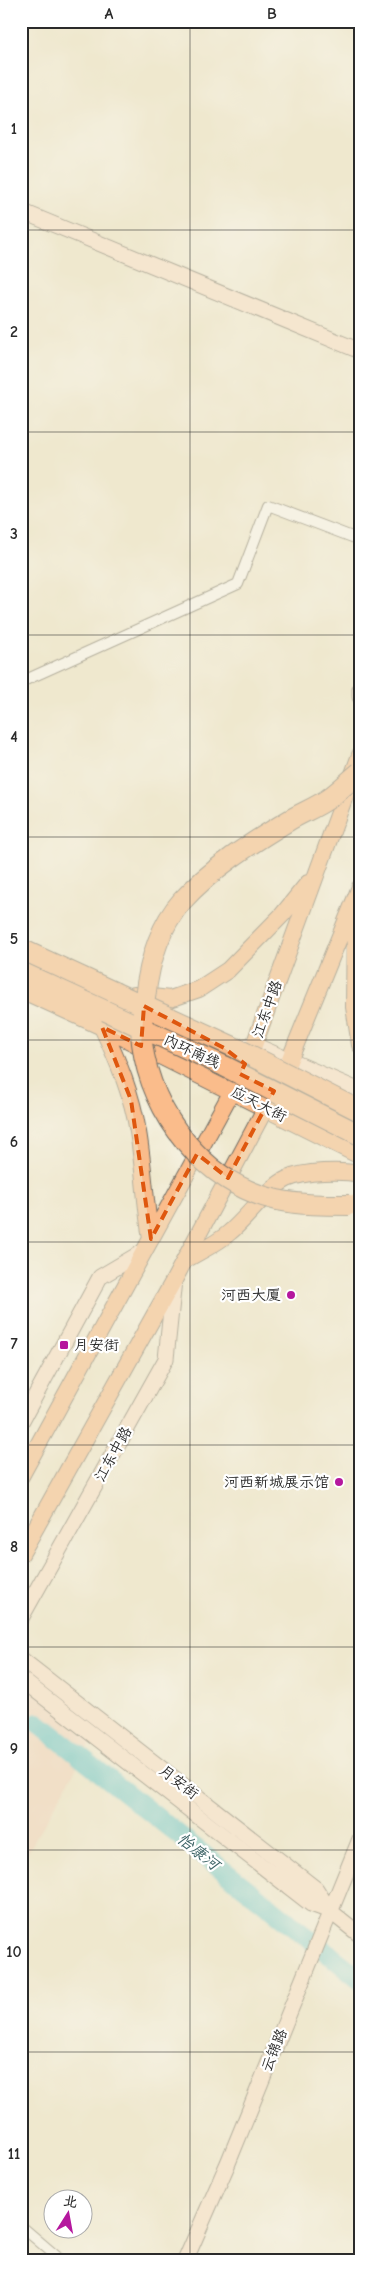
<svg xmlns="http://www.w3.org/2000/svg" width="381" height="2282" viewBox="0 0 381 2282" font-family="'Comic Neue','LXGW WenKai TC',sans-serif">
<style>
.built{fill:#f3d4be}
.lines{fill:none;stroke-linecap:round;stroke-linejoin:round}
.river{stroke:#57c4ce;stroke-width:20}
.street-casing{stroke:#706d64;stroke-width:12}
.secondary-casing{stroke:#706d64;stroke-width:17}
.primary-casing{stroke:#706d64;stroke-width:18}
.highway-casing{stroke:#706d64;stroke-width:22}
.street{stroke:#fff;stroke-width:10}
.secondary{stroke:#fde4d1;stroke-width:15}
.primary{stroke:#fabc8b;stroke-width:16}
.highway{stroke:#fabc8b;stroke-width:20}
.highway-bridge-casing{stroke:#706d64;stroke-width:22;stroke-linecap:butt}
.highway-bridge{stroke:#fabc8b;stroke-width:20}
.marked{fill:none;stroke:#df570e;stroke-width:4;stroke-dasharray:10 6;stroke-linejoin:round}
.grid{fill:none;stroke:#2b2b2b;stroke-width:1;stroke-opacity:0.55}
.poi-dot{fill:#b5179e;stroke:#fff;stroke-width:2}
.labels{text-anchor:middle;stroke-width:4.5;stroke-linejoin:round;paint-order:stroke}
.street-label{font-size:15px;fill:#2b2b2b;stroke:#fff}
.poi-label{font-size:15px;fill:#2b2b2b;stroke:#fff;text-anchor:end}
.water-label{font-size:16px;font-style:italic;fill:#3a6164;stroke:#fff}
.neatline{fill:none;stroke:#2b2b2b;stroke-width:2}
.grid-label{font-size:16px;text-anchor:middle;font-weight:bold;fill:#2b2b2b}
</style>
<rect width="100%" height="100%" fill="#fff"/>
<filter id="ink" filterUnits="userSpaceOnUse"><feTurbulence type="fractalNoise" baseFrequency=".02" numOctaves="2"/><feDisplacementMap in="SourceGraphic" scale="10" xChannelSelector="R" yChannelSelector="G"/><feConvolveMatrix kernelMatrix="1 2 1 2 8 2 1 2 1" color-interpolation-filters="sRGB"/></filter>
<filter id="wash" filterUnits="userSpaceOnUse"><feTurbulence type="fractalNoise" baseFrequency=".0096" numOctaves="4" result="noise"/><feDisplacementMap in="SourceGraphic" scale="20" xChannelSelector="R" yChannelSelector="G"/><feGaussianBlur stdDeviation="1.12" result="paint"/><feColorMatrix in="noise" values="0 0 0 0 0 0 0 0 0 0 0 0 0 0 0 0 0 1.4 0 .05"/><feComposite in="paint" operator="in"/></filter>
<g filter="url(#wash)">
<rect width="100%" height="100%" fill="#efe8ce"/>
<path class="built" d="M21 1679 95 1736 21 1864Z"/>
<g class="lines">
<path class="river" d="M38 1723 360 1979"/>
</g>
</g>
<g filter="url(#ink)">
<g class="lines">
<defs>
<path id="street" d="M21 682 238 584 268 505 360 540
M21 2226 62 2261"/>
<path id="secondary" d="M21 211 360 351
M360 689V697
M243 1046 254 1045 360 1091
M21 1422 100 1277 144 1251
M21 1618 166 1359 174 1280
M21 1659 316 1889 330 1911
M21 1679 311 1904 330 1911 360 1935
M185 2261 228 2163 360 1839"/>
<path id="primary" d="M355 913 354 1007 360 1045
M21 990 102 1027 360 1156
M134 995 170 999 199 989 228 970 283 914 308 883
M102 1027C118 1061 132 1094 138 1132 144 1167 145 1203 151 1239
M238 1058 282 1082
M184 1261C198 1252 217 1244 230 1232 246 1219 269 1187 287 1179 304 1171 342 1170 360 1174
M21 1476 232 1091 254 1045 360 755
M21 1554 174 1280 266 1107 289 1061 360 887"/>
<path id="highway" d="M21 949 114 992
M21 972 106 1011"/>
</defs>
<use href="#street" class="street-casing"/>
<use href="#secondary" class="secondary-casing"/>
<use href="#primary" class="primary-casing"/>
<use href="#highway" class="highway-casing"/>
<use href="#street" class="street"/>
<use href="#secondary" class="secondary"/>
<use href="#primary" class="primary"/>
<use href="#highway" class="highway"/>
<defs>
<path id="highway-bridge" d="M114 992 238 1049 360 1111
M106 1011 224 1066 360 1135
M349 1205C325 1205 301 1205 277 1200 205 1184 151 1114 142 1043 140 1029 143 1012 145 998 149 963 158 928 182 901 212 868 250 844 288 821 301 813 315 808 328 799 339 791 349 781 360 772"/>
</defs>
<use href="#highway-bridge" class="highway-bridge-casing"/>
<use href="#highway-bridge" class="highway-bridge"/>
</g>
</g>
<path d="M0 0H381V2282H0ZM144 1006 224 1048 245 1064 240 1074 274 1091 228 1178 197 1154 151 1239 131 1100 102 1027 141 1046Z" fill="#efe8ce" fill-opacity=".55" fill-rule="evenodd"/>
<path class="marked" d="M144 1006 224 1048 245 1064 240 1074 274 1091 228 1178 197 1154 151 1239 131 1100 102 1027 141 1046Z"/>
<path class="grid" d="M190 21V2261M21 230H360M21 432H360M21 635H360M21 837H360M21 1040H360M21 1242H360M21 1445H360M21 1647H360M21 1850H360M21 2052H360"/>
<g class="poi-dot">
<circle cx="291" cy="1295" r="5"/>
<rect x="59" y="1340" width="10" height="10" rx="2.5"/>
<circle cx="339" cy="1482" r="5"/>
</g>
<g class="labels">
<g class="street-label">
<text transform="translate(267 1009) rotate(-70)" y="5">江东中路</text>
<text transform="translate(192 1051) rotate(25)" y="5">内环南线</text>
<text transform="translate(259 1104) rotate(27)" y="5">应天大街</text>
<text transform="translate(113 1454) rotate(-61)" y="5">江东中路</text>
<text transform="translate(179 1782) rotate(38)" y="5">月安街</text>
<text transform="translate(274 2050) rotate(-68)" y="5">云锦路</text>
</g>
<g class="poi-label">
<text x="281" y="1300">河西大厦</text>
<text x="74" y="1350" text-anchor="start">月安街</text>
<text x="329" y="1487">河西新城展示馆</text>
</g>
<g class="water-label">
<text transform="translate(199 1851) rotate(39)" y="6">怡康河</text>
</g>
</g>
<rect width="381" height="2282" fill="none" stroke="#fff" stroke-width="55"/>
<g transform="translate(68 2214) rotate(11)"><circle r="24" fill="#ffffff" stroke="#aaaaaa"/>
<path d="M0-4L9 19L0 12L-9 19Z" fill="#b5179e"/>
<text y="-8" font-size="14" font-weight="bold" text-anchor="middle" fill="#2b2b2b">北</text>
</g>
<rect x="28" y="28" width="326" height="2226" class="neatline"/>
<g class="grid-label">
<text x="109" y="19">A</text>
<text x="272" y="19">B</text>
<text x="14" y="134">1</text>
<text x="14" y="337">2</text>
<text x="14" y="539">3</text>
<text x="14" y="742">4</text>
<text x="14" y="944">5</text>
<text x="14" y="1147">6</text>
<text x="14" y="1349">7</text>
<text x="14" y="1552">8</text>
<text x="14" y="1754">9</text>
<text x="14" y="1957">10</text>
<text x="14" y="2159">11</text>
</g>
</svg>
